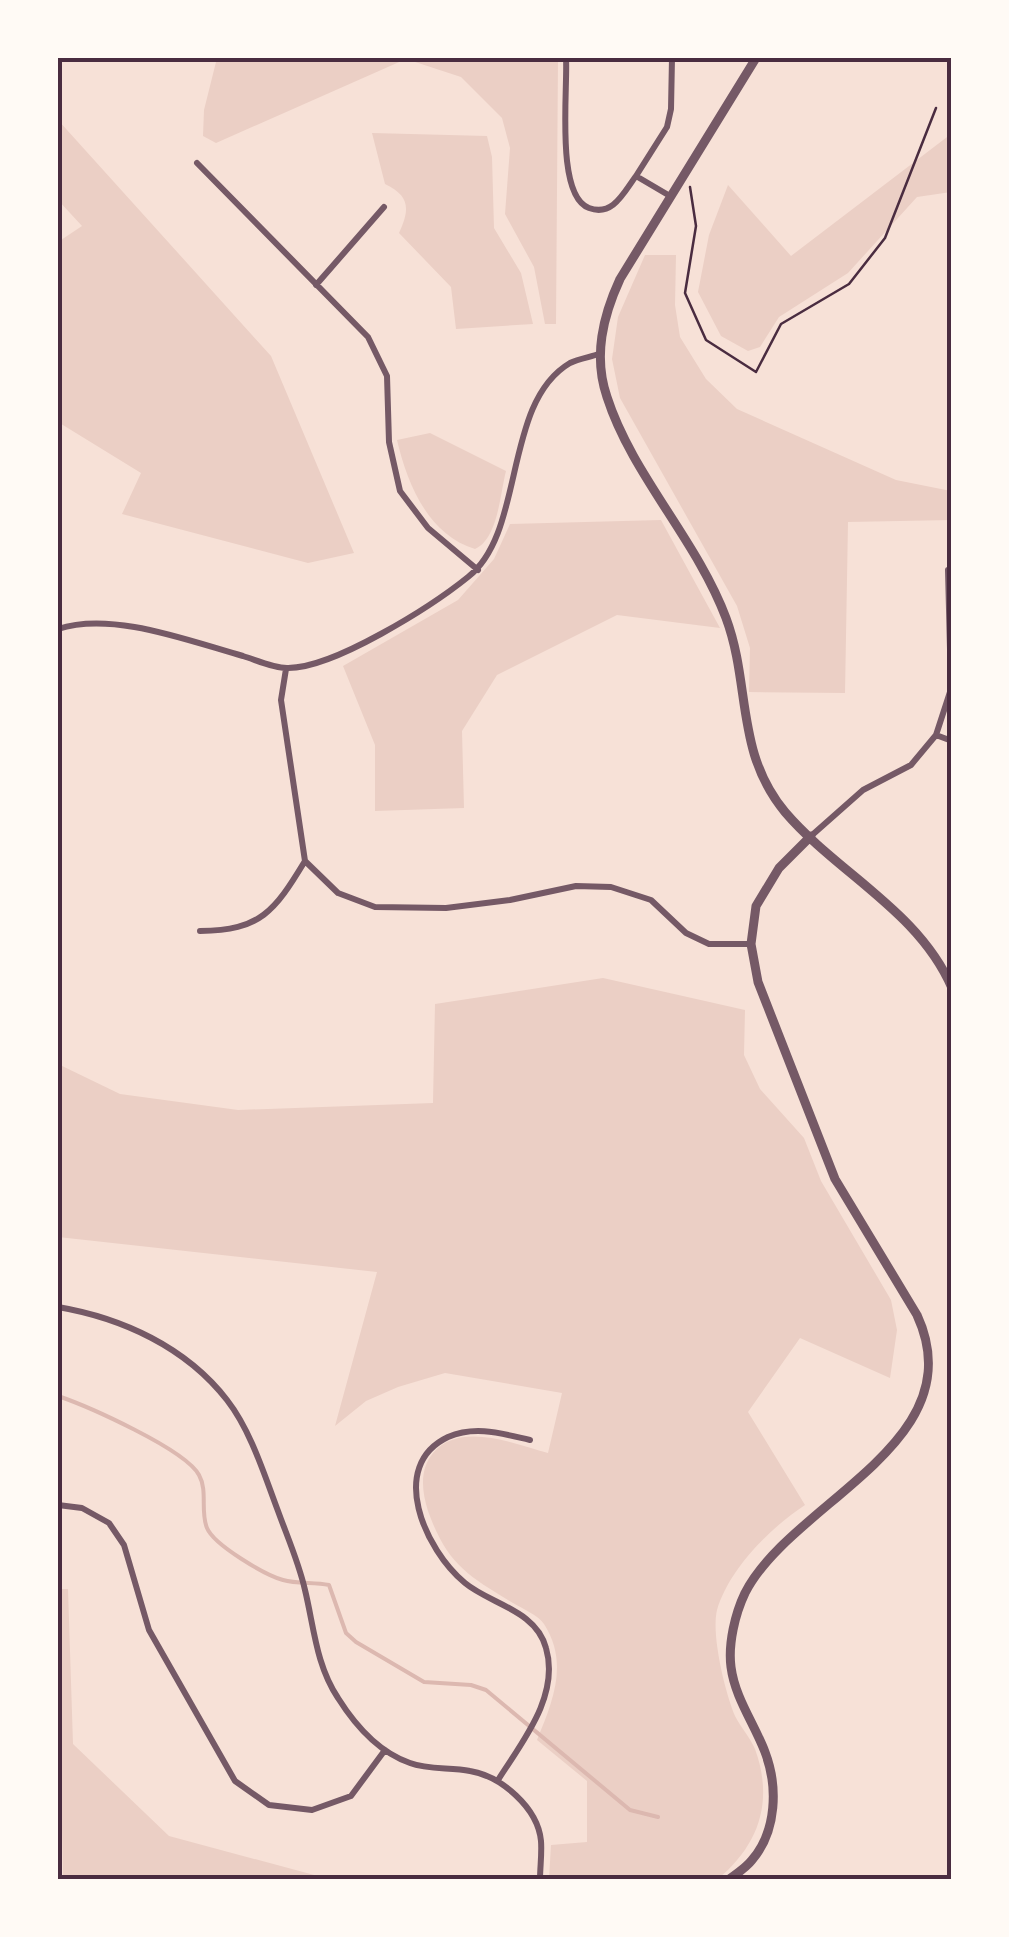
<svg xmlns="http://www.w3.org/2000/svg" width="1009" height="1937" viewBox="0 0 1009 1937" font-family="Ubuntu,sans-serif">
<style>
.green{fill:#ebcfc5}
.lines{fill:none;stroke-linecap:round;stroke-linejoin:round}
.stream{stroke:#dcb8b0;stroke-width:4}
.path{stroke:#4a2c40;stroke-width:2.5}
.minor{stroke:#755966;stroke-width:6}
.tertiary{stroke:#755966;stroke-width:9}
.neatline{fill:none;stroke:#4a2c40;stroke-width:4}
</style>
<rect width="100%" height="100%" fill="#f7e1d7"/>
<path class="green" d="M217 58H558L556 324H545L534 267 505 214 510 148 502 118 461 77 406 59 216 143 203 136 204 110Z
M58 120 271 356 354 553 308 563 122 514 141 473 58 422V242L82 226 58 200Z
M372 133 487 136 492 157 494 228 521 273 533 324 456 329 451 287 399 233C410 209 410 196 385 184Z
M951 134V192L917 197 848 273 779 317 760 347 748 351 721 336 698 292 709 235 728 185 791 256Z
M645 255H676L675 305 680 337 706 379 737 409 896 480 951 491V520L848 522 845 693 749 692 750 648 737 606 620 398 612 359 618 317Z
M430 433 506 471C500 494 498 539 475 549 428 535 407 483 397 440Z
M661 520 720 628 617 615 497 675 462 731 464 808 375 811V745L343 666 458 600 494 559 510 524Z
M603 978 745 1010 744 1055 760 1089 804 1138 821 1181 891 1300 897 1330 890 1378 800 1338 748 1412 805 1505C770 1528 729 1569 717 1610 711 1635 725 1692 735 1716 741 1728 750 1737 755 1749 774 1801 759 1845 718 1879H549L551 1845 587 1842V1781L537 1740C553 1701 569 1663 544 1624 538 1615 523 1609 513 1603 467 1575 447 1564 428 1511 422 1492 419 1470 433 1453 460 1421 515 1444 548 1453L562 1393 445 1373 398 1387 366 1401 335 1426 377 1272 58 1237V1064L120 1094 238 1110 433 1103 435 1004Z
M58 1589H68L73 1744 169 1836 329 1879H63L61 1777 58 1770Z"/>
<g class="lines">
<path class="stream" d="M58 1396C87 1406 185 1449 199 1475 208 1491 200 1511 207 1528 214 1545 265 1575 283 1580 297 1584 314 1582 329 1585L346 1633 356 1642 424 1682 471 1685 486 1690 630 1810 658 1817"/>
<path class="path" d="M690 187 696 226 685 293 706 340 756 372 781 324 849 284 885 238 936 108"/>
<path class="minor" d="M566 58C568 89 555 196 589 208 613 217 624 192 636 176L670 196
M197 163 368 337 387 376 389 442 400 491 428 528 478 570
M636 176 667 127 671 109 672 58
M316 285 384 207
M58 629C112 611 189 641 243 656 256 660 273 668 287 668 333 669 432 606 468 577 526 532 502 403 570 363 578 359 590 357 599 354
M936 735 951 689 948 570
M811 836 863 790 911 765 936 735 952 741
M305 861 338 893 375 907 446 908 510 900 576 886 611 887 651 900 686 933 709 944H751
M200 931C261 930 274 912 305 861L281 700 286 669
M58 1307C122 1318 186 1347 227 1400 251 1431 264 1474 278 1511 287 1536 299 1563 305 1590 314 1627 316 1665 338 1698 355 1725 378 1752 410 1763 428 1770 451 1767 470 1771 501 1776 538 1808 541 1841 542 1854 540 1867 540 1880
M58 1505 82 1508 109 1523 124 1545 149 1630 235 1781 269 1805 312 1810 351 1796 385 1750
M498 1780C522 1742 560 1696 546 1648 536 1610 490 1604 465 1583 425 1550 387 1466 448 1437 476 1425 503 1434 530 1440"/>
<path class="tertiary" d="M756 58 620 279C603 316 593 356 607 397 632 475 697 540 726 618 751 685 735 752 785 812 837 873 919 911 952 988
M728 1880C736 1874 746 1868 752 1860 777 1831 778 1786 765 1752 754 1723 735 1698 731 1667 728 1644 735 1614 745 1593 792 1501 976 1443 917 1315L835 1179 758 982 751 944 756 906 779 868 811 836"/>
</g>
<rect width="1009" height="1937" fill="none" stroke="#fffaf5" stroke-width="120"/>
<rect x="60" y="60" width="889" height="1817" class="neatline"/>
</svg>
